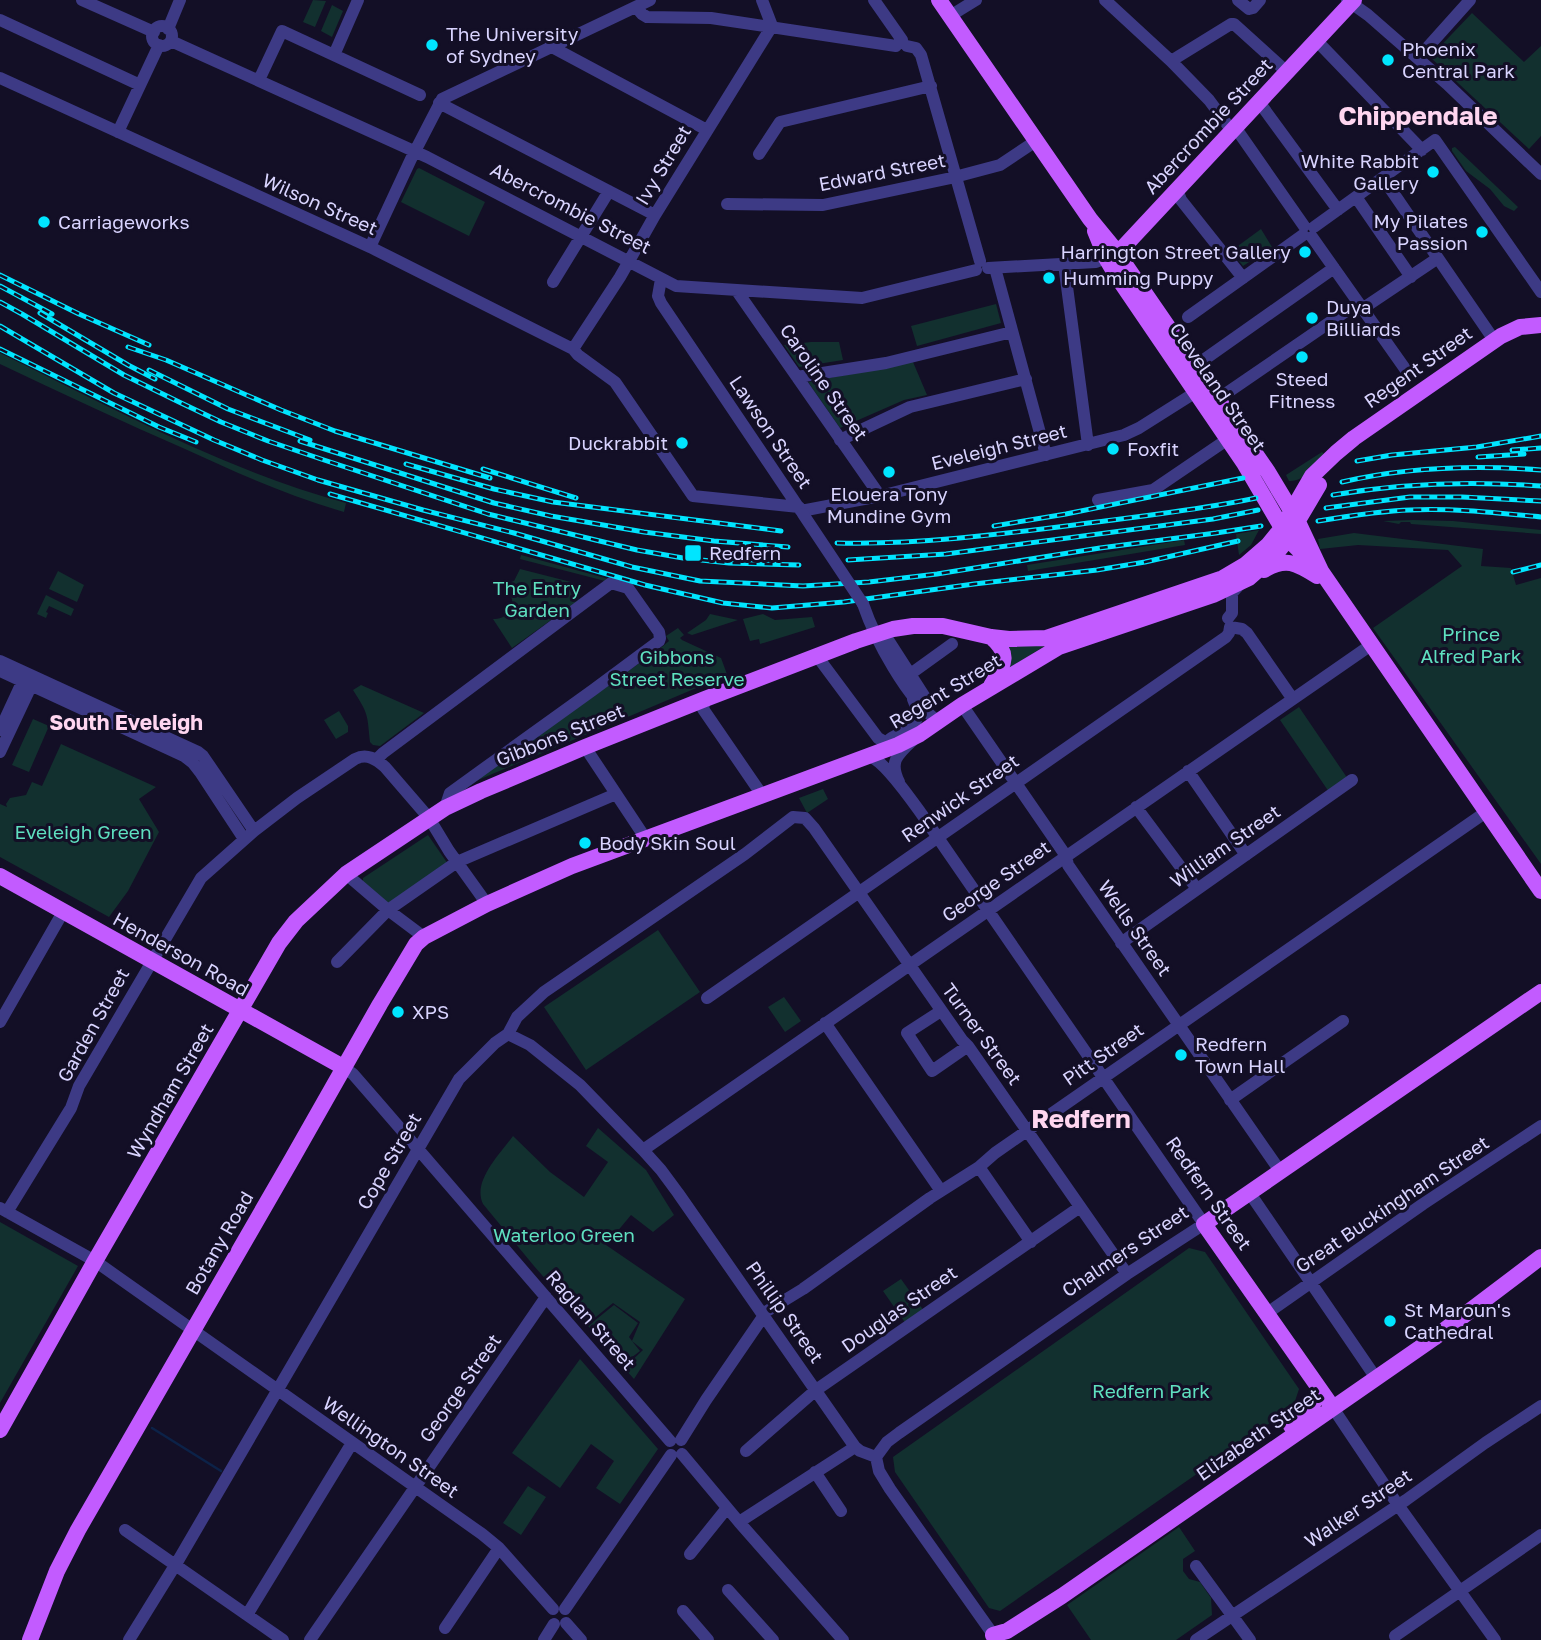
<svg xmlns="http://www.w3.org/2000/svg" width="1541" height="1640" viewBox="0 0 1541 1640" font-family="'Golos Text',sans-serif">
<style>
.green{fill:#12302f}
.lines{fill:none;stroke-linecap:round;stroke-linejoin:round}
.stream{stroke:#0c2248;stroke-width:2.5}
.minor{stroke:#3d3a85;stroke-width:12}
.major{stroke:#c25bff;stroke-width:16}
.rail-casing{stroke:#00e5ff;stroke-width:5}
.rail{stroke:#130f26;stroke-width:2.5;stroke-dasharray:8;stroke-linecap:butt}
.minor-bridge{stroke:#3d3a85;stroke-width:12}
.poi-dot{fill:#00e5ff;stroke:#130f26;stroke-width:2.5}
.labels{text-anchor:middle;stroke-width:6;stroke-linejoin:round;paint-order:stroke}
.poi-label{font-size:19px;fill:#d9d4ff;stroke:#130f26;text-anchor:start}
.street-label{font-size:19px;fill:#d9d4ff;stroke:#130f26}
.park-label{font-size:19px;fill:#5fe0c0;stroke:#130f26}
.neighbourhood-label{font-size:21px;font-weight:bold;fill:#ffd6f0;stroke:#130f26}
.district-label{font-size:26px;font-weight:bold;fill:#ffd6f0;stroke:#130f26}
</style>
<rect width="100%" height="100%" fill="#130f26"/>
<path class="green" d="M313 0 326 1 315 27 303 22Z
M332 5 343 11 332 37 321 31Z
M1472 13 1524 62 1541 46V136L1529 149 1430 57Z
M1455 147 1518 207 1514 211 1504 206 1490 189 1466 171 1452 151V148Z
M419 168 485 202 469 236 401 202 417 169Z
M1261 229 1272 247 1243 266 1231 251Z
M996 304 1001 323 917 346 911 326Z
M811 342H839L843 360 799 367 784 345Z
M0 353C113 408 224 470 346 503L344 512C289 496 237 473 185 449 123 422 61 393 0 364Z
M913 362 927 395 904 400 840 428 808 382Z
M1322 452 1324 454C1314 465 1305 482 1289 481L1286 475Z
M1413 520 1453 521 1541 530V534L1411 524 1410 522H1401L1399 524 1383 521Z
M1259 530 1251 545 1239 555 1236 534Z
M1354 533 1483 549 1481 566 1511 568 1516 585 1541 578V864L1373 628 1462 566 1448 550 1358 545 1320 549 1318 539Z
M1184 540 1185 545 1028 571 1027 565Z
M521 555 609 579 605 581 520 559Z
M520 569 575 583 579 600 512 648 493 619C505 620 513 611 512 599L505 590 508 583 514 581Z
M58 571 84 585 77 602 49 589Z
M46 595 74 609 71 616 49 606 46 612 48 613 46 618 37 614Z
M710 614 738 620 692 635 687 633 706 620Z
M763 614 775 620 812 617 815 627 760 644 759 639 750 641 743 619Z
M678 628 684 635 680 638 682 640 721 658 728 677 694 689 471 783 491 770 663 646 669 641 666 636Z
M1005 643 1046 645 1002 673Z
M361 685 424 713 380 746 373 745 370 742C367 714 369 715 353 690Z
M1299 707 1348 779 1329 792 1280 720Z
M339 711 348 726V732L336 739 324 720Z
M33 719 49 726 29 772 12 765Z
M61 744 156 787 139 799 159 832 128 891 109 917 0 857V804L7 807 6 804 10 798 26 795 32 782 42 786Z
M823 789 828 799 807 813 799 798Z
M428 835 448 864 388 904 363 882V878Z
M658 930 700 992 586 1070 544 1007Z
M784 997 801 1021 785 1032 768 1007Z
M598 1128 646 1170 674 1215 653 1232 631 1215 606 1245 685 1299 634 1379 624 1368 643 1350 632 1341 640 1351 622 1365 588 1326 614 1305 638 1323 629 1337 632 1341 640 1322 613 1303 586 1325 534 1266 483 1204C472 1181 500 1154 513 1136L550 1172 584 1197 608 1162 586 1146Z
M0 1222 78 1266 0 1403Z
M1189 1248 1205 1252 1299 1389 1293 1407 1000 1611 989 1608 895 1472 893 1457Z
M901 1279 924 1311 906 1324 883 1291Z
M580 1359 658 1449 620 1504 596 1488 614 1461 591 1444 560 1488 512 1453Z
M528 1486 546 1497 521 1535 503 1523Z
M1179 1527 1195 1551 1183 1559V1571L1189 1579 1200 1582 1211 1598 1212 1615 1176 1640H1091L1067 1605Z"/>
<g class="lines">
<path class="stream" d="M152 1428 221 1471"/>
<path class="minor" d="M82 0 154 32
M874 0 902 40
M1105 0 1171 61 1209 100 1232 131
M1238 0 1249 9 1253 8 1260 0
M1347 0 1368 15 1447 84 1541 174
M636 7 642 14 647 17 711 18 896 46
M950 16 976 0
M0 20 140 85
M152 36a10 10 0 1 1 20 0a10 10 0 1 1-20 0Z
M168 29 180 0
M1316 40 1422 150
M171 41 427 157 676 286 862 298 976 270
M550 46 707 130
M907 46 916 48 921 55 980 261
M334 55 358 0
M1418 58 1470 0
M1171 61 1231 24H1234L1287 72
M0 78 370 247 573 349 578 355 615 382 693 496 799 507
M259 80 282 31 420 95
M1259 102 1338 210
M439 103 655 215
M1235 127 1304 226
M118 132 159 45
M759 154 780 122 931 86
M1383 178 1494 340
M1177 189 1181 200 1243 278
M1356 197 1411 277
M727 204 823 205 951 178 1000 165 1036 141
M1314 227 1435 140 1541 292
M1312 237 1408 373
M370 247 411 159 442 99 650 0
M1064 264 1088 445
M988 268 1096 262 1106 258
M995 268 1046 455
M661 279 658 296 661 303 801 511
M553 282 609 191
M737 291 880 496
M1362 309 1438 258
M1188 317 1303 235
M573 349 620 277 655 215 772 26 762 0
M1195 366 1334 268
M797 377 886 363 1012 332
M1218 399 1358 303
M840 440 910 407 1026 379
M1098 500 1153 490 1228 439
M801 511 880 496 1124 435 1139 428 1196 392
M863 604C875 639 907 700 938 721
M1228 618 1232 613V593L1242 582
M1230 627 1242 629 1247 633 1292 698
M883 632 928 702
M817 656 878 738 885 742
M0 661 198 752 203 756 254 831
M0 671 184 756 193 763 200 772 244 839
M909 675 952 644
M705 699 703 709 762 795
M962 705 1066 856 1068 865 1280 1171
M0 730 25 676
M585 747 646 839
M881 749C894 726 929 736 913 699
M0 752 34 680
M869 756C885 761 912 801 923 816L1204 1224 1127 1274 899 1433 887 1442 876 1457
M376 760 383 753 611 583 628 588 659 632 660 638 659 641 593 690 450 793 445 808
M1188 771 1246 855
M899 782C889 762 897 755 912 741
M1136 807 1197 889
M346 874 388 910 424 937
M1121 943 1352 780
M337 962 388 910 457 862 616 794
M707 998 1226 637 1229 633 1230 627
M941 1011 907 1033 932 1071 968 1046
M0 1022 63 912
M825 1023 941 1191
M508 1034 530 1045 580 1085 643 1150 661 1170 678 1193 855 1447 860 1451 876 1457
M343 1067 353 1074 380 1105 670 1441
M1230 1100 1343 1021
M643 1150 1371 645
M979 1167 1031 1242
M1249 1192 1376 1378
M0 1208 95 1261 482 1534 499 1548 553 1609
M7 1212 71 1108 79 1086 201 878 254 831 297 798 355 759C367 753 376 759 385 767L429 818 449 851 487 904
M1266 1314 1423 1204 1541 1126
M1333 1408 1398 1505 1495 1640
M681 1440 706 1400 767 1311 803 1289 930 1198 979 1167 995 1153 1486 812
M746 1451 816 1390 1080 1207
M682 1454 739 1522 843 1640
M876 1457 879 1471 890 1489 997 1640
M815 1472 841 1511
M739 1522 855 1447
M125 1530 283 1640
M690 1554 727 1508
M1196 1566 1250 1640
M728 1590 773 1640
M565 1609 671 1455
M683 1611 708 1640
M247 1615 352 1443
M566 1623 581 1640
M445 1628 499 1548
M1395 1636 1541 1535
M129 1640 179 1559 459 1079 495 1043 508 1034 517 1017 544 992 745 854 793 817 805 818 814 828 962 1040 968 1046 1127 1274
M310 1640 546 1297
M544 1640 554 1624
M1196 1640 1406 1500 1485 1443 1541 1406"/>
<path class="major" d="M939 0 1090 219 1113 247 1268 472 1298 522 1321 571 1541 891
M1095 231 1106 258 1116 275 1244 463 1282 528 1295 546 1312 563
M1118 253 1354 0
M1264 570C1286 557 1296 563 1317 576
M991 637C1012 655 1003 665 991 686
M0 876 343 1067
M1333 1408 1204 1224 1541 992
M1291 1426 1311 1408 1320 1390
M0 1430 95 1261 279 943 296 921 346 874 445 808 481 791 585 747 705 699 856 641 893 629 913 626H943L991 637 1009 639 1046 638 1223 578 1245 565 1268 545 1282 528 1312 476 1336 453 1354 438 1501 336 1520 327 1541 325
M993 1635 1007 1631 1062 1596 1434 1338 1541 1257
M30 1640 57 1571 78 1530 292 1159 380 1004 416 944 424 937 487 904 572 866 898 745 920 734 962 705 1059 647 1213 595 1249 578 1274 556 1284 544 1319 485"/>
<defs>
<path id="rail" d="M0 275 79 314 149 345
M0 286 52 314
M0 302 22 314 124 375 179 402 221 422 268 441 324 460 488 514 637 550 683 558 729 563 799 565
M40 313 128 365 155 379
M0 326 114 393 214 440 262 460 318 480 423 510 514 533 632 567 700 581 803 586 869 582 937 574 1100 548 1216 533 1261 526
M128 347 166 360 281 410 335 431 490 478
M0 349 159 427 196 442
M149 370 228 409 310 440
M300 441 494 503 551 516 644 532 714 541 788 547
M1512 450 1541 448
M1478 457 1524 454
M1357 461 1392 455 1477 447 1541 436
M406 464 494 489 553 502 781 531
M483 469 576 498
M1342 482C1407 467 1475 465 1541 470
M330 494 645 585 723 603 772 608 844 602 974 584 1097 570 1145 562 1238 541
M1333 495C1402 483 1471 481 1541 486
M1326 508 1410 497H1462L1541 501
M1318 521C1349 516 1379 511 1410 510 1454 508 1498 513 1541 517
M994 526 1066 514 1243 478
M837 543C925 545 1010 533 1097 522 1151 515 1204 509 1256 498
M848 560 946 554 1213 519 1258 510
M1513 572 1541 565"/>
</defs>
<use href="#rail" class="rail-casing"/>
<use href="#rail" class="rail"/>
<path class="minor-bridge" d="M803 514 863 604"/>
</g>
<g class="poi-dot">
<circle cx="432" cy="45" r="7"/>
<circle cx="1388" cy="60" r="7"/>
<circle cx="1433" cy="172" r="7"/>
<circle cx="44" cy="222" r="7"/>
<circle cx="1482" cy="232" r="7"/>
<circle cx="1305" cy="252" r="7"/>
<circle cx="1049" cy="278" r="7"/>
<circle cx="1312" cy="318" r="7"/>
<circle cx="1302" cy="357" r="7"/>
<circle cx="682" cy="443" r="7"/>
<circle cx="1113" cy="449" r="7"/>
<circle cx="889" cy="472" r="7"/>
<rect x="684" y="544" width="18" height="18" rx="3.5"/>
<circle cx="585" cy="843" r="7"/>
<circle cx="398" cy="1012" r="7"/>
<circle cx="1181" cy="1055" r="7"/>
<circle cx="1390" cy="1321" r="7"/>
</g>
<g class="labels">
<g class="poi-label">
<text x="446" y="41">The University<tspan x="446" dy="22">of Sydney</tspan></text>
<text x="1402" y="56">Phoenix<tspan x="1402" dy="22">Central Park</tspan></text>
<text x="1419" y="168" text-anchor="end">White Rabbit<tspan x="1419" dy="22">Gallery</tspan></text>
<text x="1468" y="228" text-anchor="end">My Pilates<tspan x="1468" dy="22">Passion</tspan></text>
<text x="58" y="229">Carriageworks</text>
<text x="1291" y="259" text-anchor="end">Harrington Street Gallery</text>
<text x="1063" y="285">Humming Puppy</text>
<text x="1326" y="314">Duya<tspan x="1326" dy="22">Billiards</tspan></text>
<text x="1302" y="386" text-anchor="middle">Steed<tspan x="1302" dy="22">Fitness</tspan></text>
<text x="668" y="450" text-anchor="end">Duckrabbit</text>
<text x="1127" y="456">Foxfit</text>
<text x="889" y="501" text-anchor="middle">Elouera Tony<tspan x="889" dy="22">Mundine Gym</tspan></text>
<text x="709" y="560">Redfern</text>
<text x="599" y="850">Body Skin Soul</text>
<text x="412" y="1019">XPS</text>
<text x="1195" y="1051">Redfern<tspan x="1195" dy="22">Town Hall</tspan></text>
<text x="1404" y="1317">St Maroun's<tspan x="1404" dy="22">Cathedral</tspan></text>
</g>
<g class="street-label">
<text transform="translate(1208 126) rotate(-47)" y="7">Abercrombie Street</text>
<text transform="translate(663 165) rotate(-59)" y="7">Ivy Street</text>
<text transform="translate(882 172) rotate(-11)" y="7">Edward Street</text>
<text transform="translate(320 204) rotate(24)" y="7">Wilson Street</text>
<text transform="translate(571 208) rotate(27)" y="7">Abercrombie Street</text>
<text transform="translate(1418 367) rotate(-35)" y="7">Regent Street</text>
<text transform="translate(824 382) rotate(55)" y="7">Caroline Street</text>
<text transform="translate(1218 387) rotate(55)" y="7">Cleveland Street</text>
<text transform="translate(771 432) rotate(56)" y="7">Lawson Street</text>
<text transform="translate(999 447) rotate(-14)" y="7">Eveleigh Street</text>
<text transform="translate(945 691) rotate(-31)" y="7">Regent Street</text>
<text transform="translate(560 735) rotate(-22)" y="7">Gibbons Street</text>
<text transform="translate(960 798) rotate(-35)" y="7">Renwick Street</text>
<text transform="translate(1225 846) rotate(-35)" y="7">William Street</text>
<text transform="translate(996 881) rotate(-35)" y="7">George Street</text>
<text transform="translate(1135 928) rotate(55)" y="7">Wells Street</text>
<text transform="translate(181 954) rotate(29)" y="7">Henderson Road</text>
<text transform="translate(93 1025) rotate(-61)" y="7">Garden Street</text>
<text transform="translate(982 1034) rotate(54)" y="7">Turner Street</text>
<text transform="translate(1103 1054) rotate(-35)" y="7">Pitt Street</text>
<text transform="translate(170 1091) rotate(-60)" y="7">Wyndham Street</text>
<text transform="translate(389 1161) rotate(-60)" y="7">Cope Street</text>
<text transform="translate(1209 1193) rotate(55)" y="7">Redfern Street</text>
<text transform="translate(1392 1204) rotate(-34)" y="7">Great Buckingham Street</text>
<text transform="translate(219 1243) rotate(-60)" y="7">Botany Road</text>
<text transform="translate(1125 1251) rotate(-34)" y="7">Chalmers Street</text>
<text transform="translate(899 1309) rotate(-35)" y="7">Douglas Street</text>
<text transform="translate(785 1312) rotate(55)" y="7">Phillip Street</text>
<text transform="translate(591 1320) rotate(49)" y="7">Raglan Street</text>
<text transform="translate(460 1388) rotate(-55)" y="7">George Street</text>
<text transform="translate(1258 1434) rotate(-35)" y="7">Elizabeth Street</text>
<text transform="translate(391 1447) rotate(35)" y="7">Wellington Street</text>
<text transform="translate(1358 1508) rotate(-34)" y="7">Walker Street</text>
</g>
<g class="park-label">
<text x="537" y="595">The Entry<tspan x="537" dy="22">Garden</tspan></text>
<text x="1471" y="641">Prince<tspan x="1471" dy="22">Alfred Park</tspan></text>
<text x="677" y="664">Gibbons<tspan x="677" dy="22">Street Reserve</tspan></text>
<text x="83" y="839">Eveleigh Green</text>
<text x="564" y="1242">Waterloo Green</text>
<text x="1151" y="1398">Redfern Park</text>
</g>
<g class="neighbourhood-label">
<text x="126" y="730">South Eveleigh</text>
</g>
<g class="district-label">
<text x="1418" y="125">Chippendale</text>
<text x="1081" y="1128">Redfern</text>
</g>
</g>
</svg>
